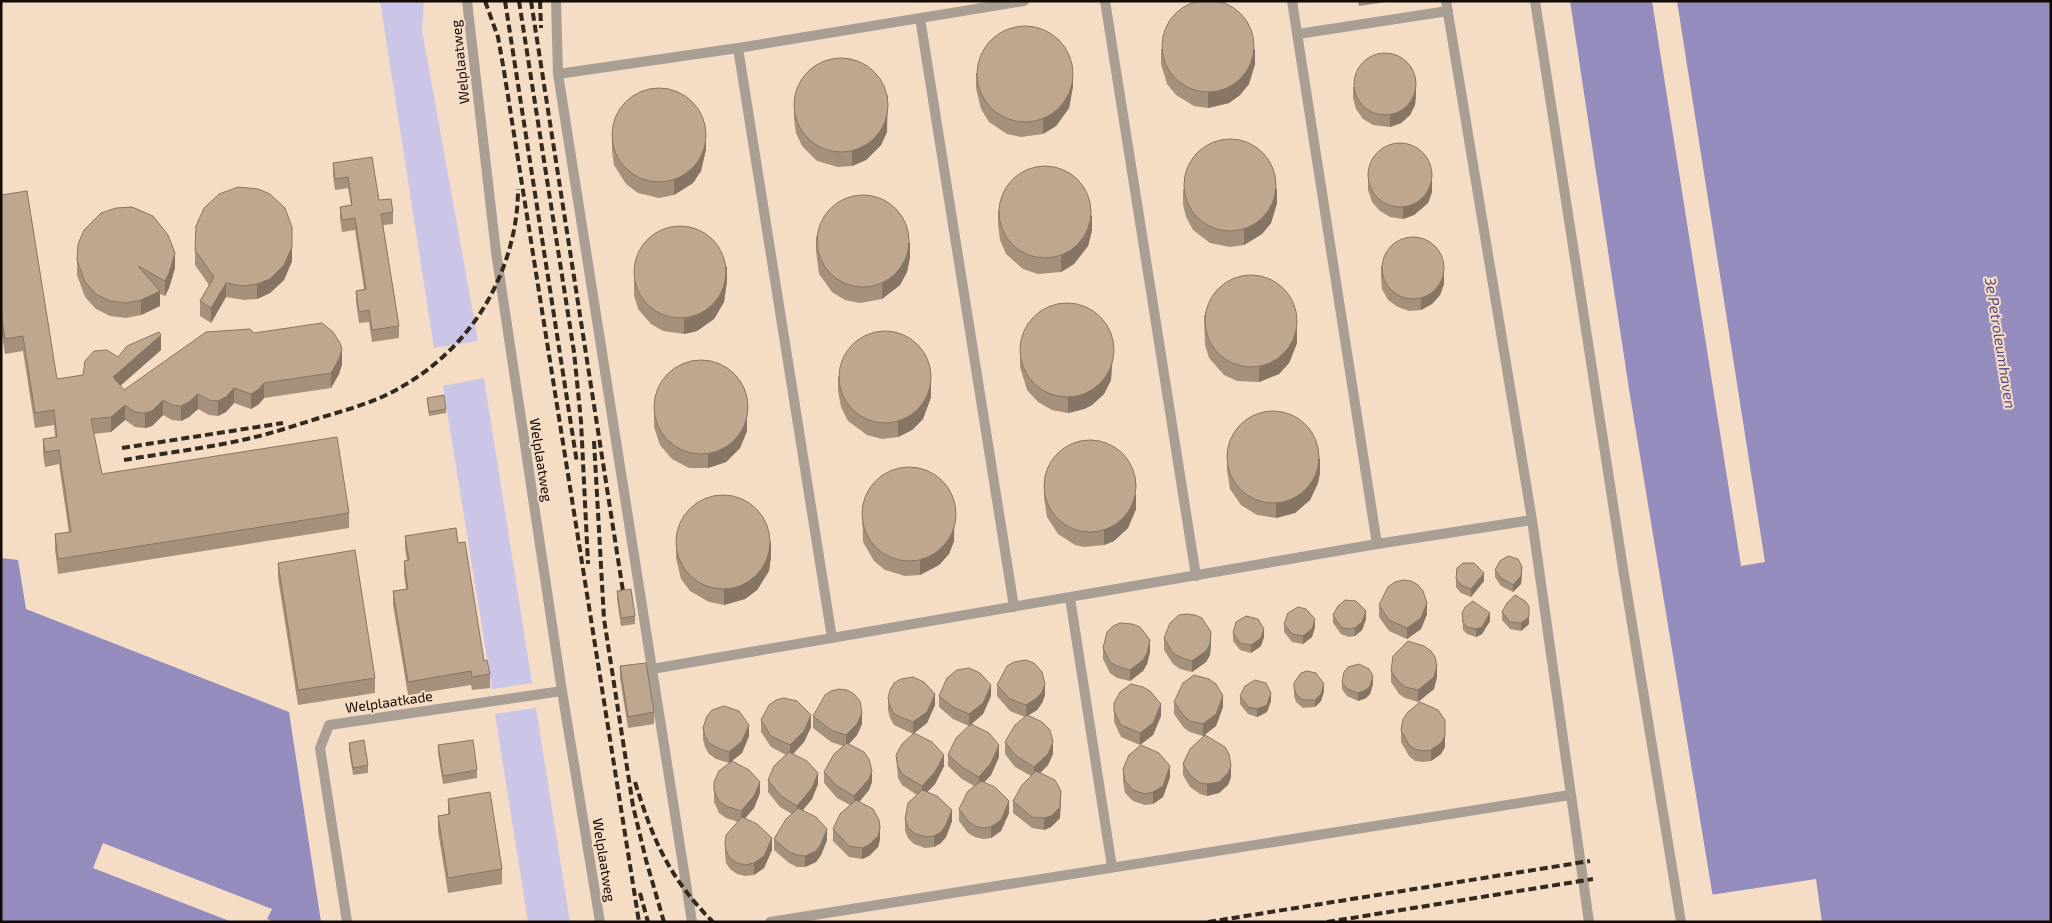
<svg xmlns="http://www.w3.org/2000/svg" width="2052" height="923" viewBox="0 0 2052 923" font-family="'Exo 2',sans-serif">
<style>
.green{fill:#cbc6e7}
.water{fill:#958cbe}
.pier{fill:#f5dcc4}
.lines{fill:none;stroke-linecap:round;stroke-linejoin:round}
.service{stroke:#a99e94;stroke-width:10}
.rail{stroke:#33291f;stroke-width:4;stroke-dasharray:8 4;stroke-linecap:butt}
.wall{fill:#a4907b}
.shaded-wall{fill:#867564}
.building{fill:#bfa78f;stroke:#867564}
.labels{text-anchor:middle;stroke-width:4;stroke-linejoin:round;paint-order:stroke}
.street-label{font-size:14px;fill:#120a03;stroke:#f5dcc4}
.water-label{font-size:15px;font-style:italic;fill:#554687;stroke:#f5dcc4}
</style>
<rect width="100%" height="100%" fill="#f5dcc4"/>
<path class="green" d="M380 1H424L422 30 478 341 434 348Z
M484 378 532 683 492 689 443 386Z
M536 708 570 922H528L495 714Z"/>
<path class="water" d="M1570 1H2051V922H1717L1629 389Z
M1 558 18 560 26 609 289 712 321 922H1Z"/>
<path class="pier" d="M1652 1H1677L1765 562 1741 566Z
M103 843 272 909 267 919 274 922H232L93 868Z
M1816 879 1822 922H1715L1710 895Z"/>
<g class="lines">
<path class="service" d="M467 1 496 252 562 691 600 922
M556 1 558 74 692 922
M1105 1 1196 576
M1292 1 1377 544
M1446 1 1532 520 1589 922
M1535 1 1624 575 1681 922
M920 18 1014 607
M1298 34 1448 11
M738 48 832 638
M558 74 738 48 1024 1
M1070 598 1112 867
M652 669 1377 544 1532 520
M347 922 320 748 329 725 562 691
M770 922 1570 795"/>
<path class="rail" d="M485 1 498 37 504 71 639 922
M505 1 577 463
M519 1 574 352 581 421 588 564
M531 1 625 604
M540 1 541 28
M594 441 604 619 633 806 646 860 664 922
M122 448 283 423
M124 460C165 453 207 448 247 439 270 434 293 426 316 419 339 412 362 406 384 396 431 374 470 337 493 291 509 259 518 224 518 189
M635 782C653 840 669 878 713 922
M640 893 648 922
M1208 922 1590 861
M1327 922 1593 879"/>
</g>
<path class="wall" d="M1358 1H1393L1359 6Z
M1161 49 1255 64 1249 84 1240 95 1229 103 1208 108 1194 106 1176 95 1167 84 1161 64Z
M976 73 1073 86 1069 108 1056 126 1043 134 1021 137 1007 134 989 122 981 109 976 88Z
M1353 87 1416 93 1415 105 1410 115 1401 123 1390 127 1373 125 1363 119 1356 109 1353 98Z
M794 104 887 132 881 145 866 160 852 166 838 167 817 161 802 146 796 133 794 119Z
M612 136 706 149 701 171 693 183 674 195 659 198 638 193 626 184 614 165 612 151Z
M333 163 393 212V224L383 225 399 326V338L372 342 369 322 359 323 356 302V291L364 289 355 230 342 232 340 218V207L351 205 348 188 335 190 333 175Z
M1368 179 1432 192 1428 203 1414 215 1403 219 1390 217 1380 211 1372 202 1368 190Z
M1183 189 1277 203 1271 223 1262 234 1244 245 1230 247 1210 243 1193 230 1186 217 1183 204Z
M1 195 57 379 83 375 118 357 161 350 120 386 124 390 254 333 342 364 339 374 331 388 264 398 259 404 251 409 234 403 226 412 218 416 209 415 198 409 189 417 181 421 172 420 163 415 152 426 145 428 135 427 125 420 111 432 94 434 102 474 349 513V528L58 574 55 549V534L69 533 59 464 45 467 43 454V439L55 437 54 425 35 428 23 351 5 354 1 329Z
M998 210 1092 230 1088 246 1074 264 1061 272 1038 274 1023 269 1006 254 1000 240 998 225Z
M816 236 910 257 907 272 900 285 882 299 860 303 845 300 832 292 819 274 816 251Z
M195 250 292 261 284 280 270 293 257 299 244 300 226 297 211 323 200 316V301L209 285 195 265Z
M77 260 175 268 169 288 165 296 160 294V306L141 315 126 318 110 316 96 309 85 297 77 275Z
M1381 266 1444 284 1440 295 1432 304 1421 310 1409 311 1398 307 1388 300 1382 289 1381 278Z
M634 280 727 281 724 302 714 319 697 331 684 334 663 331 651 324 638 309 634 295Z
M1204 315 1297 343 1289 363 1279 374 1259 382 1237 381 1224 375 1209 358 1205 345Z
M1020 352 1113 356 1111 380 1104 394 1092 405 1084 409 1068 413 1052 410 1038 402 1027 390 1020 367Z
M838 376 931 397 923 419 912 430 898 437 882 439 867 435 848 421 841 407 838 391Z
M427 398 446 409V413L429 416Z
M654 412 747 431 740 448 726 462 708 468H689L672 459 660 445 654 427Z
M1227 455 1320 473 1318 483 1310 500 1295 513 1276 518 1257 515 1241 505 1230 489 1227 470Z
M1044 483 1136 509 1128 528 1114 541 1104 545 1084 547 1075 545 1058 534 1047 517 1044 498Z
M862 505 954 541 949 554 939 565 920 575 905 576 885 570 874 561 863 542Z
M405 536 458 543 484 661 490 674V688L472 690 471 685 408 695 393 605V591L406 589 404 575V561H407L405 549Z
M676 543 771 556 769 571 757 590 745 599 724 605 709 602 690 591 681 579 676 558Z
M278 563 375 678V693L298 705 278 578Z
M1495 570 1522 574 1521 584 1513 592 1501 586 1495 577Z
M1456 579 1484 581 1471 597 1461 593 1456 587Z
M617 591 635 616V624L621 626 617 599Z
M1379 605 1427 614 1421 629 1407 639 1389 631 1379 617Z
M1502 612 1529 614V624L1521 631 1510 629 1502 620Z
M1462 613 1490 621 1482 634 1476 637 1467 634 1463 630Z
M1333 615 1366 619 1362 630 1355 636 1349 637 1341 634 1333 623Z
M1284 624 1315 627 1312 637 1303 644 1292 642 1284 632Z
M1233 633 1264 637 1261 646 1251 653 1240 650 1233 641Z
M1164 638 1211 643 1210 655 1206 662 1192 672 1180 669 1173 664 1164 650Z
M1103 648 1150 652 1147 664 1143 671 1130 681 1117 678 1110 673 1103 659Z
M620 666 654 712V724L628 728 620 678Z
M1391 671 1437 677 1434 689 1418 702 1405 698 1399 694 1391 682Z
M1342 682 1373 684 1370 694 1366 698 1358 701 1347 696 1342 689Z
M997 685 1045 695 1042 703 1037 710 1028 715 1053 754 1048 765 1040 773 1061 802 1060 818 1051 827 1044 830 1032 828 1013 813V801L1031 776 1015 767 1005 754V742L1025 717 1010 711 997 696Z
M1294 688 1324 691 1321 701 1315 707 1303 708 1296 702 1294 696Z
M939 696H991L983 714 969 726 953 719 939 707Z
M1240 696 1271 701 1267 712 1257 717 1248 714 1240 704Z
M888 698 935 705 927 723 913 734 894 725 890 718 888 710Z
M1174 702 1223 707 1216 726 1203 736 1190 732 1184 728 1174 714Z
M1114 711 1161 716 1153 735 1140 745 1121 737 1114 722Z
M813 716 862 724 857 735 849 744 872 782 869 790 859 802 880 839 878 847 869 856 862 859 849 857 833 841V829L850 805 837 798 824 783V772L843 746 831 742 813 728Z
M761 720 811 727 804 742 793 754 818 784 812 799 803 810 827 840 821 855 816 862 805 867H797L789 863 774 850V839L792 814 780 807 768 792V780L786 755 771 747 761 732Z
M703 728 749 736 742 753 732 761 760 793 754 808 745 818 772 850 764 868 754 875 745 876 737 874 730 869 726 863 725 854V843L738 822 726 818 719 813 714 802V782L729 763 716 759 709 754 705 747 703 739Z
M1401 730 1445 747 1441 754 1431 761 1423 762 1415 761 1409 756 1401 742Z
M349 743 368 765V773L353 775 349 750Z
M438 745 477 770V778L443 784 438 753Z
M896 755 944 766 935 784 927 792 952 821 946 837 941 843 934 847 925 848 914 844 908 838 905 831V819L917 795 902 785 898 778Z
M948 755 999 757 991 775 984 782 1009 813 1001 831 991 838 983 839 975 837 968 833 959 821V809L974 786 962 779 948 766Z
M1183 764 1231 777 1228 785 1219 793 1207 796 1200 794 1190 787 1183 775Z
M1123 769 1170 777 1163 797 1153 804 1145 805 1133 801 1125 793 1123 781Z
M448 799 502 869V884L448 893 438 831V816L448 814Z"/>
<path class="shaded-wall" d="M1255 49V64L1249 84 1240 95 1229 103 1208 108V93Z
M1073 71V86L1069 108 1056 126 1043 134V119Z
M1416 82V93L1415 105 1410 115 1401 123 1390 127V116Z
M888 95 887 132 881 145 866 160 852 166V151Z
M706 134V149L701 171 693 183 674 195V180Z
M1432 180V192L1428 203 1414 215 1403 219V207Z
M1277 188V203L1271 223 1262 234 1244 245V230Z
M1092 215V230L1088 246 1074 264 1061 272V257Z
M910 242V257L907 272 900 285 882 299V284Z
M292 247V261L284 280 270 293 257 299V284Z
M175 253V268L169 288 165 296V281Z
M727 266V281L724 302 714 319 697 331 684 334V319Z
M1444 272V284L1440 295 1432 304 1421 310V298Z
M226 283V297L211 323V308Z
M160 291V306L141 315V300Z
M1297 328V343L1289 363 1279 374 1259 382V367Z
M161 335V350L113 392V377Z
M1113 341 1111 380 1104 394 1092 405 1084 409 1068 413V398Z
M342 349V364L339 374 331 388V373Z
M931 382V397L923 419 912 430 898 437V422Z
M264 383V398L259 404 251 409V394Z
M234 388V403L226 412 218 416V401Z
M198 394V409L189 417 181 421V406Z
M163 400V415L152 426 145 428V413Z
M125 405V420L111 432V417Z
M747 416V431L740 448 726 462 708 468V453Z
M1320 458V473L1318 483 1310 500 1295 513 1276 518V503Z
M1136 494V509L1128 528 1114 541 1104 545V530Z
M955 504 954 541 949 554 939 565 920 575V560Z
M771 541V556L769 571 757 590 745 599 724 605V590Z
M1522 567V574L1521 584 1513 592V585Z
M1484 573V581L1471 597V589Z
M1427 603V614L1421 629 1407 639V628Z
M1529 606V624L1521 631V623Z
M1366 611V619L1362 630 1355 636V628Z
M1490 613V621L1482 634 1476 637V629Z
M1315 619V627L1312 637 1303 644V636Z
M1264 629V637L1261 646 1251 653V645Z
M1211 632V643L1210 655 1206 662 1192 672V661Z
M1150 640V652L1147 664 1143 671 1130 681V670Z
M1437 665V677L1434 689 1418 702V690Z
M1373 676V684L1370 694 1366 698 1358 701V693Z
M1045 684V695L1042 703 1037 710 1026 717V705Z
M1324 684V691L1321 701 1315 707V700Z
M991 685V696L983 714 969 726V714Z
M1271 693V701L1267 712 1257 717V709Z
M935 694V705L927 723 913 734V722Z
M1223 696V707L1216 726 1203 736V724Z
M1161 704V716L1153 735 1140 745V733Z
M862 713V724L857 735 846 747V735Z
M811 715V727L804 742 790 757V745Z
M749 725V736L742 753 729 763V752Z
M1445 736V747L1441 754 1431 761V750Z
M1053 742V754L1048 765 1034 779V767Z
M999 745V757L991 775 979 788V777Z
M944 755V766L935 784 922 798V786Z
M1170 766V777L1163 797 1153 804V792Z
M1231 766V777L1228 785 1219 793 1207 796V784Z
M872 771V782L869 790 854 808V796Z
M818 773V784L812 799 797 817V806Z
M760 782V793L754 808 741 823V811Z
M1061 791 1060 818 1051 827 1044 830V818Z
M1009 801V813L1001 831 991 838V827Z
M952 810V821L946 837 941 843 934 847V836Z
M880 828V839L878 847 869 856 862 859V848Z
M827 829V840L821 855 816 862 805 867V856Z
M772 838V850L764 868 754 875V863Z"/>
<path class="building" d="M1162 46a46 46 0 1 1 92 0a46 46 0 1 1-92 0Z
M977 74a48 48 0 1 1 96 0a48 48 0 1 1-96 0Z
M1354 84a31 31 0 1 1 62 0a31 31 0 1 1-62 0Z
M794 105a47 47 0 1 1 94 0a47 47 0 1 1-94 0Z
M612 135a47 47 0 1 1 94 0a47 47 0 1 1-94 0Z
M1184 185a46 46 0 1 1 92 0a46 46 0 1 1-92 0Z
M1368 175a32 32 0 1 1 64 0a32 32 0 1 1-64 0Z
M372 157 379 200 391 199 393 212 381 214 399 326 372 330 369 310 359 312 356 291 366 289 355 218 342 220 340 207 352 205 348 177 335 179 333 163Z
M999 212a46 46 0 1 1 92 0a46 46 0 1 1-92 0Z
M238 187 258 189 270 194 285 208 292 227V247L284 265 270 279 257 284 244 286 226 283 211 308 200 301 214 277 195 250 196 226 204 208 219 194Z
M27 191 57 379 83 375 85 361 94 351 107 350 118 357 127 346 159 332 161 335 113 377 124 390 206 332 250 329 254 333 322 323 333 332 340 343 342 349 339 359 331 373 264 383 259 389 251 394 234 388 226 397 218 401 209 400 198 394 189 402 181 406 172 405 163 400 152 411 145 413 135 412 125 405 111 417 91 419 102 474 337 437 349 513 58 559 55 534 71 532 59 450 45 452 43 439 57 437 54 410 35 413 23 336 5 339 1 314V195Z
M817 241a46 46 0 1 1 92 0a46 46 0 1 1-92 0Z
M132 207 153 216 168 235 175 253 169 273 165 281 138 266 160 291 141 300 126 303 110 301 96 294 85 282 77 260 78 244 84 230 101 213 116 208Z
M634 272a46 46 0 1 1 92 0a46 46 0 1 1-92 0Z
M1382 268a31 31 0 1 1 62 0a31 31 0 1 1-62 0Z
M1205 321a46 46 0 1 1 92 0a46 46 0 1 1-92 0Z
M1020 350a47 47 0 1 1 94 0a47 47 0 1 1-94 0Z
M839 377a46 46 0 1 1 92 0a46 46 0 1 1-92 0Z
M654 407a47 47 0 1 1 94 0a47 47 0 1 1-94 0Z
M444 395 446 409 429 412 427 398Z
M1227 457a46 46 0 1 1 92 0a46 46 0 1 1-92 0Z
M1044 486a46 46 0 1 1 92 0a46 46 0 1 1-92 0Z
M862 514a47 47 0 1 1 94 0a47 47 0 1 1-94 0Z
M676 542a47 47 0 1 1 94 0a47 47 0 1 1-94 0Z
M456 528 458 543 465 542 484 661 487 660 490 674 472 677 471 671 408 682 393 591 408 589 404 561 409 560 405 536Z
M355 550 375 678 298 690 278 563Z
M1508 556 1518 559 1522 567 1521 576 1513 585 1501 578 1495 570 1500 561Z
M1463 563H1474L1484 573 1471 589 1461 585 1456 579 1457 568Z
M1403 580 1411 581 1418 585 1423 591 1427 603 1421 618 1407 628 1389 620 1379 605 1388 587 1395 582Z
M631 589 635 616 621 618 617 591Z
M1515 595 1525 601 1529 606V617L1521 623 1510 622 1502 612 1507 603Z
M1345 600 1356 601 1366 611 1362 622 1355 628 1349 629 1341 627 1333 615 1338 606Z
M1473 601 1490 613 1482 627 1476 629 1467 627 1463 622 1462 613 1465 607Z
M1298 607 1306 609 1315 619 1312 629 1303 636 1292 634 1284 624 1288 613Z
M1187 614 1195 615 1202 618 1211 632 1210 644 1206 651 1192 661 1180 657 1173 653 1164 638 1170 623 1179 615Z
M1246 616 1258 619 1264 629 1261 638 1251 645 1240 643 1233 633 1236 622Z
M1120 623 1132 624 1140 627 1150 640 1147 653 1143 660 1130 670 1117 666 1110 662 1103 648 1107 632 1113 626Z
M1408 641 1424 646 1431 651 1435 657 1437 665 1434 677 1418 690 1405 687 1399 682 1391 671 1393 656Z
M1026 660 1034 663 1042 672 1045 684 1042 692 1037 698 1026 705 1010 699 997 685 1007 666 1014 662Z
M646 663 654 712 628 717 620 666Z
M1359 664 1369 669 1373 676 1370 686 1366 690 1358 693 1347 689 1342 682 1344 672 1348 667Z
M969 668 980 673 991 685 983 703 969 714 953 707 939 696 947 678 957 670Z
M1307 671 1316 673 1324 684 1321 694 1315 700H1303L1296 694 1294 688V683L1301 673Z
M1194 675 1209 679 1216 684 1223 696 1216 714 1203 724 1190 721 1184 716 1174 702 1183 683Z
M913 677 924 682 935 694 927 712 913 722 894 714 890 706 888 698 890 690 894 683 901 679Z
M1255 680 1266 683 1271 693 1267 705 1257 709 1248 707 1240 696 1245 686Z
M1131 684 1143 687 1150 691 1161 704 1153 723 1140 733 1121 725 1114 711V703L1120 692Z
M839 689 847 690 854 694 860 701 862 713 857 724 846 735 831 730 813 716 825 695 831 691Z
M784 698 797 701 811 715 804 731 790 745 771 736 761 720 769 705 776 700Z
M1420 702 1438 710 1445 720V736L1441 743 1431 750 1423 751 1415 749 1409 745 1401 730 1403 719 1408 712Z
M724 706 739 711 749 725 742 741 729 752 716 747 709 743 705 736 703 728 707 716 712 710Z
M1027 715 1042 722 1050 730 1053 742 1048 754 1034 767 1015 755 1005 742 1015 725Z
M971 724 989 733 999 745 991 763 979 777 962 767 948 755 956 738Z
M914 733 932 742 944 755 935 772 922 786 902 774 898 767 896 755 902 744Z
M1205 735 1225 747 1229 754 1231 766 1228 773 1219 782 1207 784 1200 783 1190 775 1183 764 1190 749Z
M364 740 368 765 353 768 349 743Z
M473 740 477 770 443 776 438 745Z
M847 743 864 752 869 759 872 771 869 779 854 796 837 786 824 772 834 754Z
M1141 745 1159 753 1170 766 1163 786 1153 792 1145 794 1133 790 1125 781 1123 769 1129 755Z
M789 752 807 761 818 773 812 788 797 806 780 795 768 780 774 766Z
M732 761 749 770 760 782 754 796 741 811 726 806 719 801 714 790V782L719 771Z
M1036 771 1055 780 1061 791 1060 807 1051 816 1044 818 1032 817 1013 801 1022 785Z
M981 781 995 787 1009 801 1001 820 991 827 983 828 975 826 968 821 959 809 968 791Z
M922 790 937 796 952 810 946 825 941 832 934 836 925 837 914 833 908 827 905 819 908 803Z
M490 792 502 869 448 878 438 816 450 814 448 799Z
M856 800 873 809 879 820 880 828 878 836 869 845 862 848 849 846 833 829 840 814Z
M798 808 816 817 827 829 821 844 816 851 805 856 797 855 789 852 774 839 786 819Z
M742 817 757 824 772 838 764 856 754 863 745 865 737 863 730 858 726 851 725 843 726 835Z"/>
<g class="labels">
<g class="street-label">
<text transform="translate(460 62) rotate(-96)" y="5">Welplaatweg</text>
<text transform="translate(541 460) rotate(81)" y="5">Welplaatweg</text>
<text transform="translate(389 702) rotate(-8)" y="5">Welplaatkade</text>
<text transform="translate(604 860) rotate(81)" y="5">Welplaatweg</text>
</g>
<g class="water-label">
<text transform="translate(2000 343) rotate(81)" y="5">3e Petroleumhaven</text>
</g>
</g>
<rect width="2052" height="923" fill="none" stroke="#120a03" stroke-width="5"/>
</svg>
